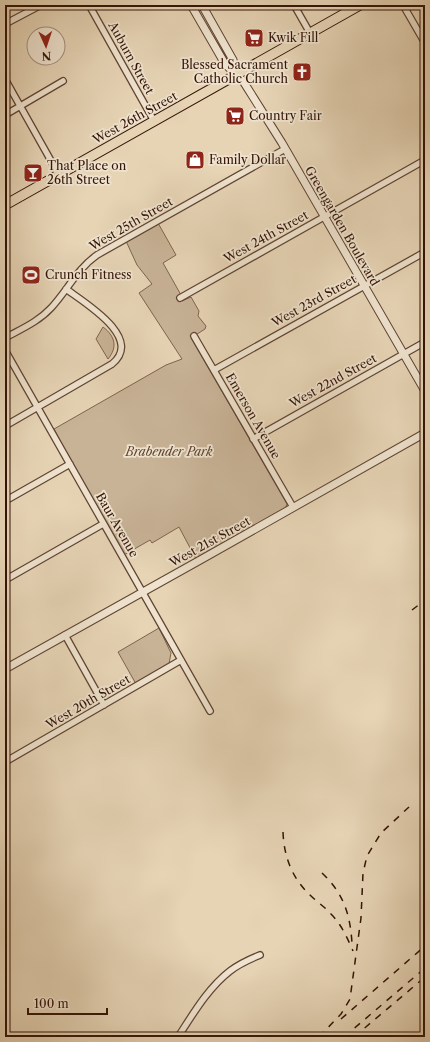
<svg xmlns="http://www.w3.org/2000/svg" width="430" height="1042" viewBox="0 0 430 1042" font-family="'Libre Caslon Text',serif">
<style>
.green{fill:#c8b397;stroke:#7e644f}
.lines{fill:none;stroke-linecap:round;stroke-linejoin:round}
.minor-casing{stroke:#604432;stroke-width:8}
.tertiary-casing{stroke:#604432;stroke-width:9}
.primary-casing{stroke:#341407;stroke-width:11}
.minor{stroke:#efe3cf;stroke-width:5.5}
.tertiary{stroke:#efe3cf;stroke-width:7}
.primary{stroke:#e6d4b5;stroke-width:9}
.rail{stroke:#341407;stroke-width:1.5;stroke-dasharray:7 7;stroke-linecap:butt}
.labels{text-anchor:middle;stroke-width:3.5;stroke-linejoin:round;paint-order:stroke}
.poi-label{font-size:12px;fill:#341407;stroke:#efe3cf;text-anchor:start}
.street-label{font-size:12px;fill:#341407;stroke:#efe3cf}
.park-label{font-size:12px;font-style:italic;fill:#604432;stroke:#efe3cf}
</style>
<rect width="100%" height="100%" fill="#e6d4b5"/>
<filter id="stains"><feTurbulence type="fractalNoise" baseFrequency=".005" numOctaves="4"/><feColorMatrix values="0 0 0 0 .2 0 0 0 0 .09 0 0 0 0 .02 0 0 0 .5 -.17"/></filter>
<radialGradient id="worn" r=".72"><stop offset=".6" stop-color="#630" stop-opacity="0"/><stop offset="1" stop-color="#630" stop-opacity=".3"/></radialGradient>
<path class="green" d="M158 223 176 255 163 263 181 295 180 298 182 301 191 297 199 311 198 316 206 326 205 329 191 338 287 504 285 509 196 559 179 527 152 543 150 540 124 555 90 498 54 429 166 365 182 359 139 293 152 284 137 265 126 241Z
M103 327C115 336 118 347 108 359L96 339Z
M159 628 171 653 169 664 136 684 118 652Z"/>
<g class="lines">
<defs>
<path id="minor" d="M89 5 154 121
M294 5 310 33
M403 5 425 43
M5 24 41 5
M5 79 59 175
M5 115 63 81
M180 298 425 160
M194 336 293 507
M5 338C21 329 38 322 51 308 67 291 77 269 97 255L285 149
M5 350C73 470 142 591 210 711
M214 370 425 252
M5 426 112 364C144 338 85 303 66 289
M253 439 425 342
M5 501 70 464
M424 577H425
M5 580 103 524
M65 635 104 705
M5 762 181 660
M5 1031 8 1037
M178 1037C193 1014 208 988 230 971 239 964 250 959 260 955"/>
<path id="tertiary" d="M191 5 225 64 243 81 282 143 425 391
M202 5 233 60 237 74
M5 669 202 559 425 433"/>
<path id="primary" d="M5 205 360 5"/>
</defs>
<use href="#minor" class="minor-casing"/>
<use href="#tertiary" class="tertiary-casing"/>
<use href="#primary" class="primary-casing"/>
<use href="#minor" class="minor"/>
<use href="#tertiary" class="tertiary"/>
<use href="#primary" class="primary"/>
<path class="rail" d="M412 610 425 600
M283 832C284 857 292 878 310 895 317 902 325 907 331 914 341 924 347 937 353 951
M322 873C344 894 350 914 352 943
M341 1019 425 946
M319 1037 341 1014 350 999 361 918 363 873 367 856 381 833 409 807
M344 1037 425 968
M354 1037 425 977"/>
</g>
<defs>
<symbol id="supermarket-square" viewBox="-11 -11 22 22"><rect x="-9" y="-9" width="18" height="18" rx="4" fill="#8f2418" stroke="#efe3cf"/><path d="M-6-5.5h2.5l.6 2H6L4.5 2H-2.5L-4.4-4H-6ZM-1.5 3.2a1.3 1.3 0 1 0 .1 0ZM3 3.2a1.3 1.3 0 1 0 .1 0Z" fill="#fff"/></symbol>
<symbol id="church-square" viewBox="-11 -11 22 22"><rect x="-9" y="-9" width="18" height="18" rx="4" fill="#8f2418" stroke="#efe3cf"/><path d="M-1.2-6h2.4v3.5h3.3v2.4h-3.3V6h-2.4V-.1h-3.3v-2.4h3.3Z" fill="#fff"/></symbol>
<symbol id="shop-square" viewBox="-11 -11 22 22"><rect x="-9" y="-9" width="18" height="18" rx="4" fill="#8f2418" stroke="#efe3cf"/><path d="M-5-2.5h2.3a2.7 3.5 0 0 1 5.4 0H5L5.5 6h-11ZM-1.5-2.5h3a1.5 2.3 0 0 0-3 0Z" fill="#fff"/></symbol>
<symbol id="bar-square" viewBox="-11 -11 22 22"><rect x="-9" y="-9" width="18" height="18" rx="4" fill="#8f2418" stroke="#efe3cf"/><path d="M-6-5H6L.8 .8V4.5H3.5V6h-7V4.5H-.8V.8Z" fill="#fff"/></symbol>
<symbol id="stadium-square" viewBox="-11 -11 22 22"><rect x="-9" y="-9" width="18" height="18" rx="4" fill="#8f2418" stroke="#efe3cf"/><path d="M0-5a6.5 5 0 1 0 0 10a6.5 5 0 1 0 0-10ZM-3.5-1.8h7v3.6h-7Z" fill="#fff"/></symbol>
</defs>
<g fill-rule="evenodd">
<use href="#supermarket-square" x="243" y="27" width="22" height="22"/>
<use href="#church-square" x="291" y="61" width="22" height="22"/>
<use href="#supermarket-square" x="224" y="105" width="22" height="22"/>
<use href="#shop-square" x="184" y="149" width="22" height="22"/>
<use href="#bar-square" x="22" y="162" width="22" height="22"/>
<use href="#stadium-square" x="20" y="264" width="22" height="22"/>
</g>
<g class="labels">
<g class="poi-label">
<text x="268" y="42">Kwik Fill</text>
<text x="288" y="69" text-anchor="end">Blessed Sacrament<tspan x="288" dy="14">Catholic Church</tspan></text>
<text x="249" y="120">Country Fair</text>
<text x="209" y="164">Family Dollar</text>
<text x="47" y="170">That Place on<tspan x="47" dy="14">26th Street</tspan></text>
<text x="45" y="279">Crunch Fitness</text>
</g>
<g class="street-label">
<text transform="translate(131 58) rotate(61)" y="4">Auburn Street</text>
<text transform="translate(135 118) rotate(-29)" y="4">West 26th Street</text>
<text transform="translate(131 224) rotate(-30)" y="4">West 25th Street</text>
<text transform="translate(342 226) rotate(60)" y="4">Greengarden Boulevard</text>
<text transform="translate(266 237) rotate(-29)" y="4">West 24th Street</text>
<text transform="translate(314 301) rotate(-29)" y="4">West 23rd Street</text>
<text transform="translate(333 381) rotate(-29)" y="4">West 22nd Street</text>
<text transform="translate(253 416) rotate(60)" y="4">Emerson Avenue</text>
<text transform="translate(117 525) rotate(60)" y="4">Baur Avenue</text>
<text transform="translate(210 542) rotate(-29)" y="4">West 21st Street</text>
<text transform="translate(88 702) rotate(-30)" y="4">West 20th Street</text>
</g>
<g class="park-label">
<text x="169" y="456">Brabender Park</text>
</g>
</g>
<rect width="430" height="1042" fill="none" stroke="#e6d4b5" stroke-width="20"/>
<rect x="6" y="6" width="418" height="1030" fill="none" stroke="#341407" stroke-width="2"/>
<rect x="10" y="10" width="410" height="1022" fill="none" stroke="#341407"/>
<g transform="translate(46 46) rotate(177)"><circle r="19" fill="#efe3cf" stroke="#a4907f"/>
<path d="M0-3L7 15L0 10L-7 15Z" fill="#8f2418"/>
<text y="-6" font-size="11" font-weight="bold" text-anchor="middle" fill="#341407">N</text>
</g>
<path d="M28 1008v6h79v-6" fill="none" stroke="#341407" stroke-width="2"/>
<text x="34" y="1008" font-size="12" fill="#341407" stroke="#efe3cf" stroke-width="3" paint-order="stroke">100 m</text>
<rect width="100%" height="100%" filter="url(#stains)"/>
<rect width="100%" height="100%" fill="url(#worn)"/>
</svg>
